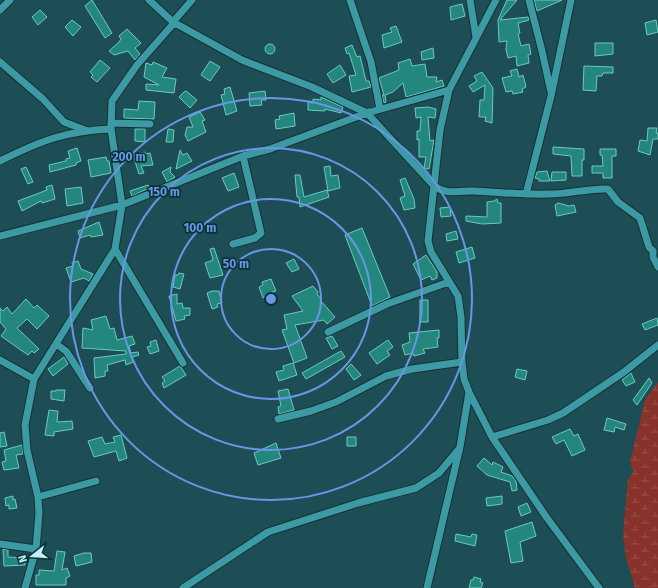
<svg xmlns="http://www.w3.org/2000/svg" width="658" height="588" viewBox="0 0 658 588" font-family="'Fira Sans',sans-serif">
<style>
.wetland{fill:url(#wetland-marsh)}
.building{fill:#24877e;stroke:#6ec9bf}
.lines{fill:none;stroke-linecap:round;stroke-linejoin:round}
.minor-casing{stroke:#153235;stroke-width:9}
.minor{stroke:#3c9aa5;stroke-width:7}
.ring{fill:none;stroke:#6996e5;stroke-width:2}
.centre{fill:#6996e5;stroke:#0a3338;stroke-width:2}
.ring-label{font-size:12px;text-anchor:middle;font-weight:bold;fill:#6996e5;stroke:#0a3338;stroke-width:3.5;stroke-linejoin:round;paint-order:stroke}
</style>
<defs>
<pattern id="wetland-marsh" width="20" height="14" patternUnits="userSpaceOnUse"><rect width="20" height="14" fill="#89322c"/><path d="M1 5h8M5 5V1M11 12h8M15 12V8" fill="none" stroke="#98504b"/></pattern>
</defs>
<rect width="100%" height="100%" fill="#1d4e55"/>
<path class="wetland" d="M658 382V588H635L626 558 623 534 628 479 633 472 630 462 645 400Z"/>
<path class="building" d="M92 0 112 33 105 38 85 6Z
M507 0H517L500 20 528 17 529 20 518 23 520 33 518 34 521 46 529 44 531 54 528 55 529 63 517 66 516 56 508 58 506 49 507 41 499 42 498 20Z
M534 0H562L537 11Z
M462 4 465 16 451 20 450 7Z
M40 10 47 17 38 25 32 17Z
M72 20 81 27 73 36 65 27Z
M656 20 658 32 647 35 645 23Z
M396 26 402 42 384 48 382 35 392 32 390 28Z
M127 29 141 43 135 48 140 54 135 60 128 51 114 55 109 51 119 42 121 39 119 36Z
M595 43H613V54L595 56Z
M265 49a5 5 0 1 1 10 0a5 5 0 1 1-10 0Z
M352 45 357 57 360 56 366 81H369L371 87 352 92 349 76 356 75 349 53 347 54 345 48Z
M433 48 434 58 422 60 421 52Z
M410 59 412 66 425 64 427 77H437L436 82 442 80 444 86 406 97 403 83 393 92 385 95 386 102 384 103 382 95H384L379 78 399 70 398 63Z
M100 60 110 68 97 82 91 77 93 75 90 72Z
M210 61 220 67 210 81 201 75Z
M153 62 167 68 162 77 176 79 174 93 146 90V84L159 85 144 77 146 63 152 65Z
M340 65 346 75 333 83 327 74Z
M584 66 613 67V73H603L602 76H597L596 91 583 90Z
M517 69 519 77 523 75 526 87 522 89 523 92 513 94 512 91 506 92 502 78 512 76 510 71Z
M482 72 493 88 492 123 485 121 486 117H479L480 100H484L485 85 473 92 469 86 477 81 474 76Z
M230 87 237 111 226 115 221 95 225 94 224 89Z
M186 91 197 100 190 108 179 97 184 92Z
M265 91 266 100H261L262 105 250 106 249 93Z
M321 97 343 107 341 113 325 109V111L308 110V102L313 103V99L321 100Z
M139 101 155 102 154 119 124 118V109L138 110Z
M428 107 436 109 435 118 428 117 430 141 434 140 429 169 424 168 426 157H419V139L417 140V131H420L421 117 416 118 415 108Z
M200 112 205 120 202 121 206 132 188 141 185 135 187 127H193L189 117Z
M294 113 295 126 276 129 275 120 280 119 279 116Z
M648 128H657L656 133H658V139H653L650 155 638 151 640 140 647 141Z
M135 129H145V142L135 141Z
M168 129 174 130 173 142H166Z
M553 147 584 149V160H582V176H572L571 156 553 154Z
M77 148 81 161 76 163V165L50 172 49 165 66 161V159L70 158 68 151Z
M600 149H616V156H612V178H603V173H592V166H603L602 155H600Z
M180 150 183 155 187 153 192 161 176 169Z
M145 152V154L150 153 153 165 141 166 144 173 139 174 133 155Z
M106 157 107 161H109L111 173 91 177 88 160Z
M330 166 331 176 338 175 340 188 328 191 324 167Z
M26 167 33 182 28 184 21 169Z
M171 167 170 172 175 177 167 182 162 172Z
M547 171 550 181H539V179L535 178 537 172Z
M552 172H566V180L551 181Z
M234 173 239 187 228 191 222 178Z
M295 175H300L304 197 327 190 329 197 300 207 299 197H297Z
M405 178 414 199 415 208 404 210 400 198 405 196 400 180Z
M52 185 55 199 42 203 41 201 22 211 18 201 47 190 46 187Z
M148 185 149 188 132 196 130 191Z
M81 187 83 203 67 206 65 189Z
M497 199 498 203H501V223L482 224 466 221V216L487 217V202L494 201Z
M558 203 569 206 574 205 576 212 557 216 555 205Z
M450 207 451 216 441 217 440 208Z
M99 222 103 235 91 237 90 235 80 238 78 231Z
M362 228 390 297 372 306 345 235Z
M456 231 458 239 447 241 446 234Z
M472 247 475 258 459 263 456 252Z
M214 248 223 275 210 278 205 263 213 260 210 249Z
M426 255 437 272V278L432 280 430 276 421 280 413 264Z
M294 259 299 269 292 272 286 263Z
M78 261 81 269 93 274 89 281 84 278 71 282 66 268 73 266 72 263Z
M179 273 184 274 180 289 173 287 175 275H178Z
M271 279 276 291 272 292 273 294 263 298 259 287 263 285 262 282Z
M313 286 318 292 317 294 321 299 320 300 335 317 327 324 324 320 295 325 307 358 294 363 282 330 287 329 284 315 303 311 292 296Z
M212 291H219L222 303 217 304 218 307 212 309 207 293Z
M177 294V304L182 303 183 308H190V315L184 316 185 319 176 321 169 296Z
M26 299 34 308 37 305 49 316 37 329 27 319 17 328 39 349 34 353 32 351 28 355 1 336 6 329 0 322V308L3 311 7 307 12 314Z
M420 300H428V322H420Z
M106 316 110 329 114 328 117 340 132 336 135 344 129 346 131 353 138 352 139 355 132 357 133 362 126 365 125 360 107 365 108 371H105V376L95 378 94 358 126 354V351L82 348 83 328 93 330 91 320Z
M657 318 658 325 645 330 642 324Z
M439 330V338H437L438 347 423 349 425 353 414 356 413 353 405 355 402 345 410 342 409 333Z
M332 336 338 346 332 349 326 338Z
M156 340 159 351 150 354 147 347 151 346 150 342Z
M388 340 393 347 387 351 390 355 377 364 369 353Z
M341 351 345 357 306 379 302 373Z
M64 357 68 364 53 376 48 369Z
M293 363 297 375 279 381 276 372 284 370 283 366Z
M351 364 361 375 354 380 346 369Z
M180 366 186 375 164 388 162 383 165 381 162 377Z
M517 369 527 371 525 380 515 377Z
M631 373 635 382 626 386 622 380Z
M649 378 652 383 637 405 633 400Z
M288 389 294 410 279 414 278 407 281 406 278 391Z
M56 390H65L64 401 51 399V391H56Z
M49 410 58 411 57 422 72 421 73 429 54 432V436L45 435Z
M607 418 626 424 624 430 615 427 614 432 604 430Z
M570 429 574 436 578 434 585 450 572 456 564 440 556 444 552 437Z
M4 432 7 446 0 447V433Z
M121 435 127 458 119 461 116 451 94 457 88 441 102 437 105 444 115 442 113 437Z
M347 437H356V446H347Z
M276 443 281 458 258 465 254 453Z
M22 445 23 454 16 455 19 468 4 470 2 462 6 461 4 450Z
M484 458 492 465 493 462 503 467 501 472 512 476 516 481 517 490 512 491 510 482 487 475 477 466Z
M13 496V500L15 499 17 508 9 509V505L6 506 5 498Z
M502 496V504L487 506 486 498Z
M527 503 531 512 521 516 518 507Z
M532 522 536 536 520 542 523 561 511 563 505 531Z
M456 534 471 537 472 534 477 535 475 546 455 541Z
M3 549 8 550V557L25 558V565L4 566Z
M57 551 65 552 62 570 67 568 70 576 66 578V585H36V575H39V570L54 571Z
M84 553H91L92 562 76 566 74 556Z
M474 577 481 579 480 582 483 583 481 588H469L471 580H473Z"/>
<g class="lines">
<defs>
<path id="minor" d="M149 0 173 22 242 60 312 87 367 113 369 112
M350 0 371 62 380 109
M470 0 476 37
M529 0 542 51 551 92
M0 10 10 0
M173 22 192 0
M0 62 43 99 64 122 85 130
M367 113 434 186C449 196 456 190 473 191 498 192 524 195 550 194 570 194 589 188 608 189L618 202 640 218 649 247 653 251
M111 123 150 124
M0 161C40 141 65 131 111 129
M526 194 551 96 571 0
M0 236 122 205 243 156 270 149 367 113 449 90
M233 244 255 238 261 233 243 156
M115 249 183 363
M653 251V257L658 267
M328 332 387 304 449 282
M56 344 66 351 90 388
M0 360 34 379
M470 394 492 437 547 518 599 588
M278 419 311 411 336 402 386 376 412 369 462 362
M492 437 548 420 563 413 624 372 658 345
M38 497 96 481
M0 544 36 549
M25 588 36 549 39 513 38 497 27 450 25 425 34 379 115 249 122 205 111 129 112 101 137 65 174 23
M183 588 268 532 358 503 416 488 439 473 459 449
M427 588 460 447 469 392 464 379 462 362 461 317 458 296 431 252 428 241 440 130 449 90 496 0"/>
</defs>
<use href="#minor" class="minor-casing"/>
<use href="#minor" class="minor"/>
</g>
<g class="ring">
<circle cx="271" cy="299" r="50"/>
<circle cx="271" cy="299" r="100"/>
<circle cx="271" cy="299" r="151"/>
<circle cx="271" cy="299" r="201"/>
</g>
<circle cx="271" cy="299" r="6" class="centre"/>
<g class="ring-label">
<text x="129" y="161">200 m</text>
<text x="164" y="196">150 m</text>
<text x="200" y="232">100 m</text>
<text x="236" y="268">50 m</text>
</g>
<g transform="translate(32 556) rotate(253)" stroke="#0a3338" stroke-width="3" paint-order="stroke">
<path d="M0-3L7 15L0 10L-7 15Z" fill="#c5eff5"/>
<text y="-6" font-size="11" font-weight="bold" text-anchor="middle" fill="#c5eff5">N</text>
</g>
</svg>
